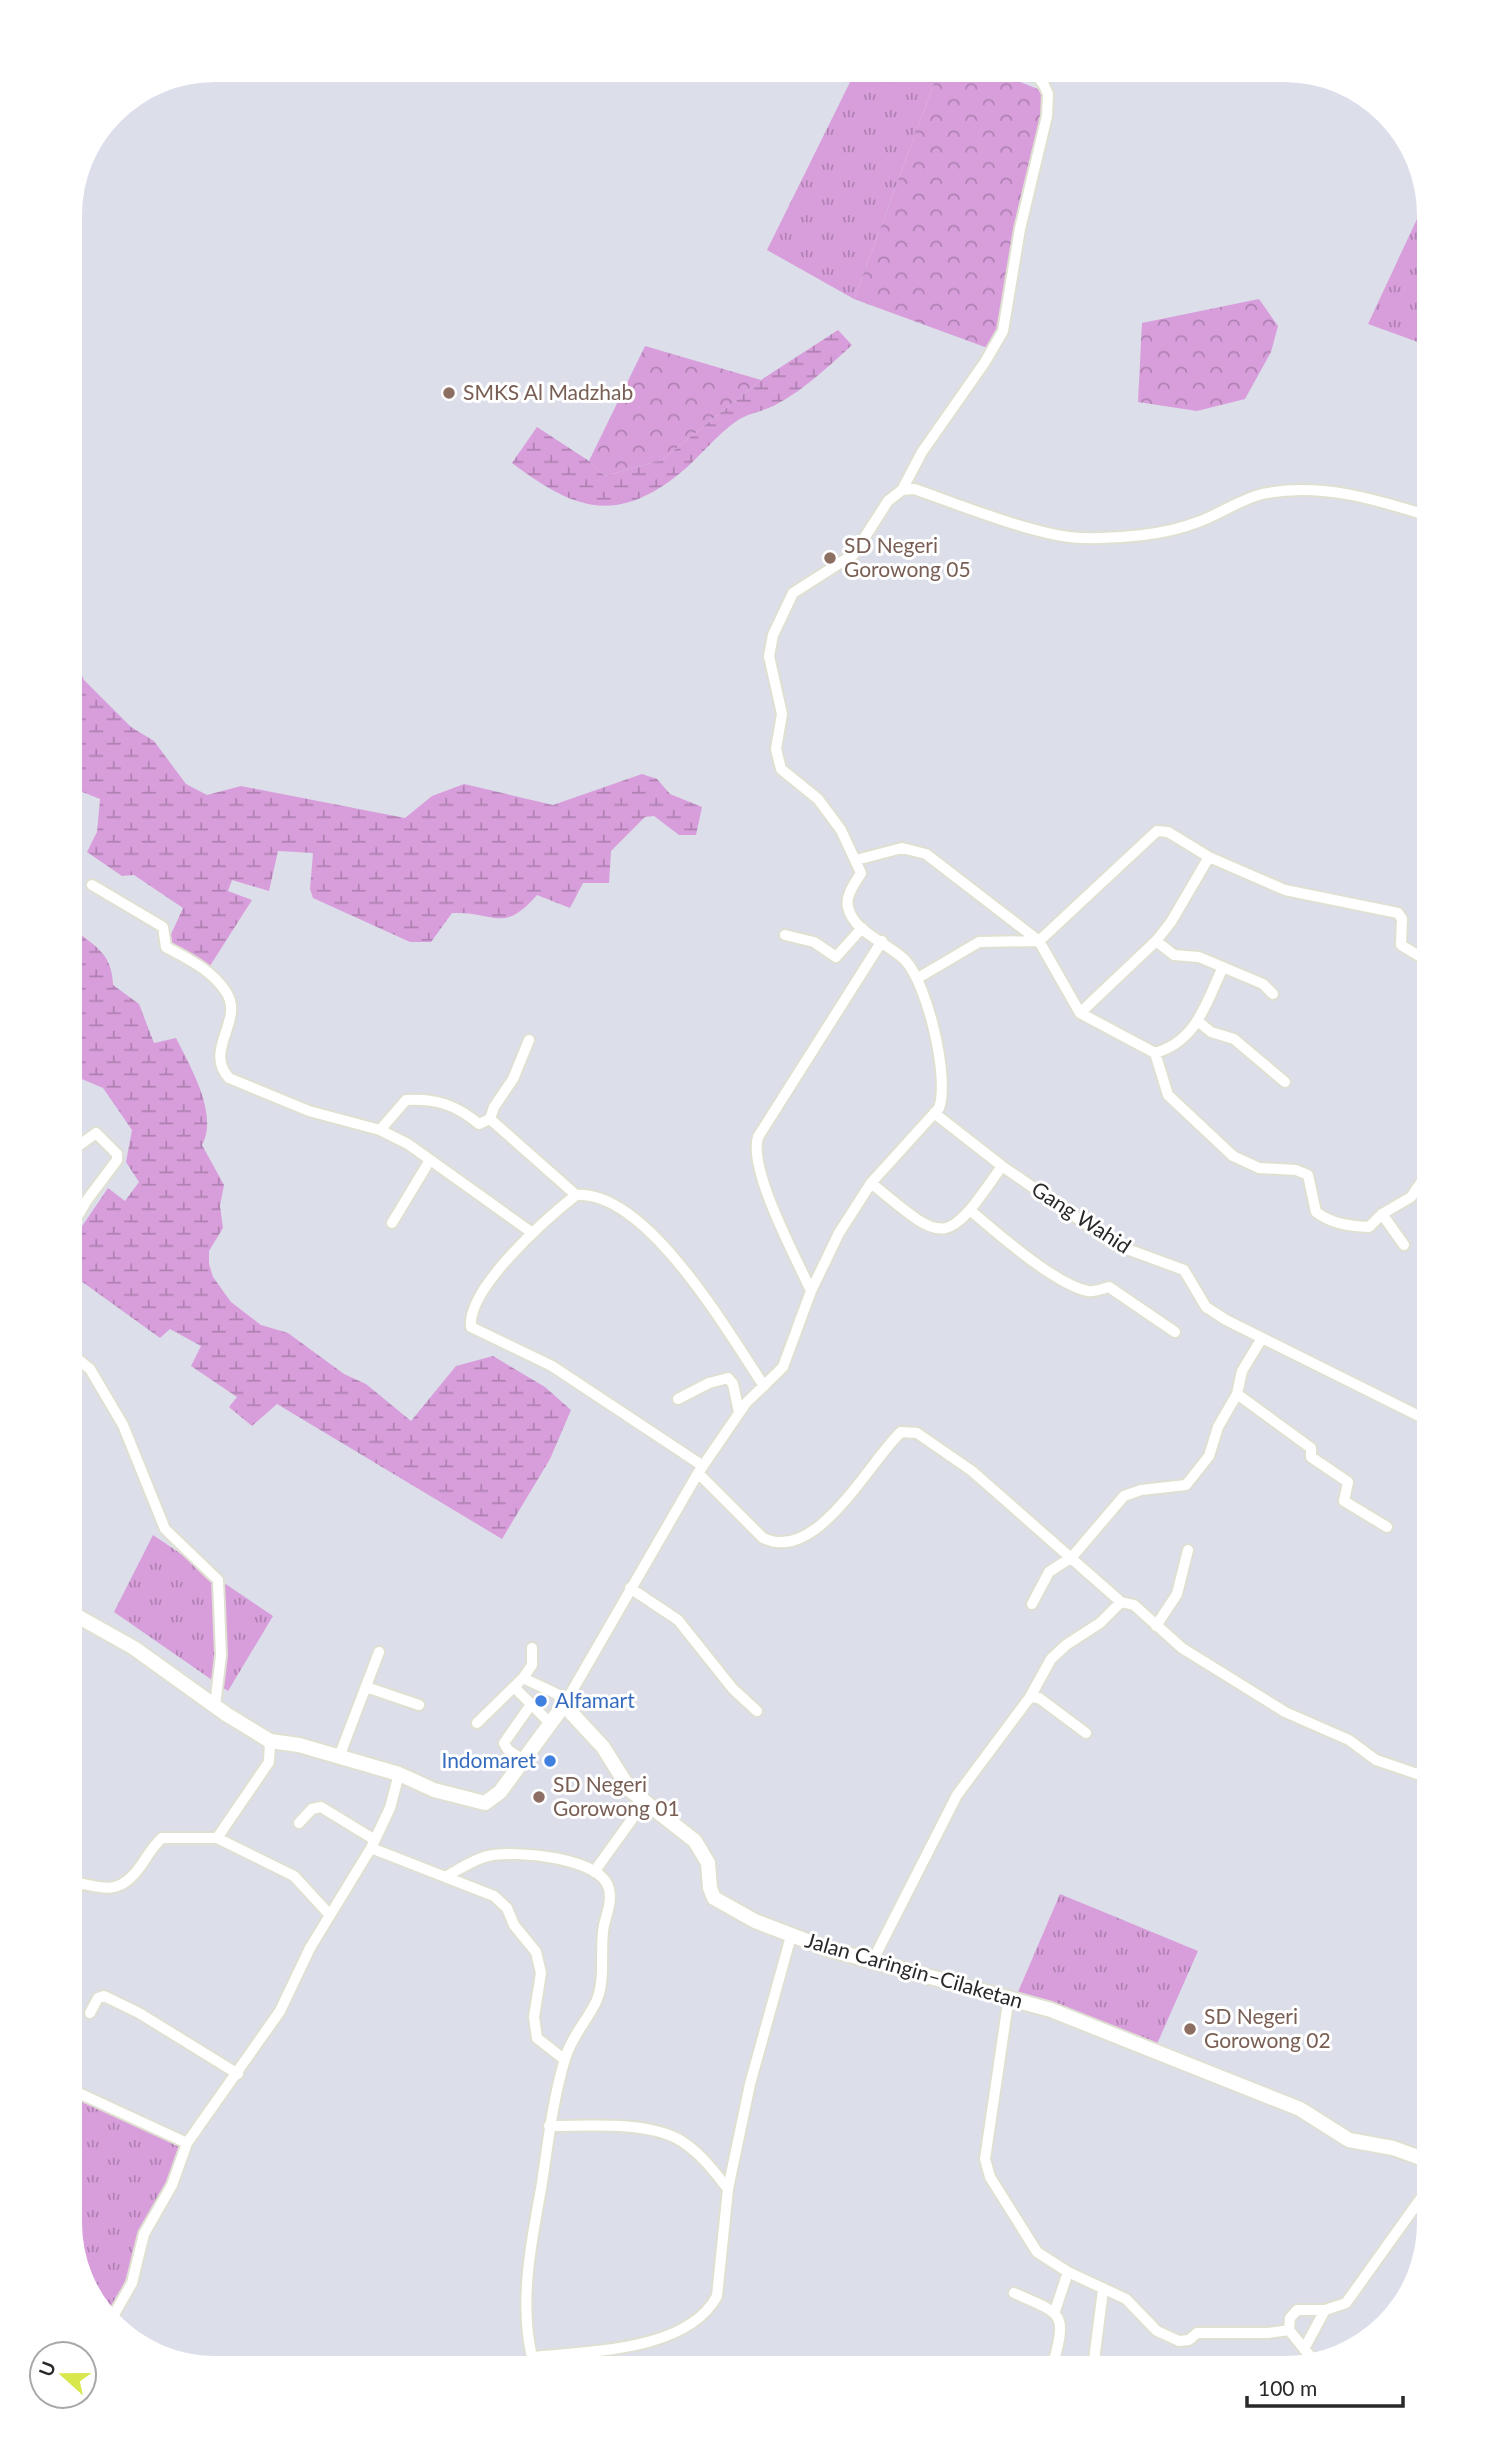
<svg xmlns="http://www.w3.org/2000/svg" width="1499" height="2438" viewBox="0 0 1499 2438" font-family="Lato,sans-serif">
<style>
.grass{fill:url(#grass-tufts)}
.forest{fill:url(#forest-crowns)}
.wetland{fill:url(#wetland-marsh)}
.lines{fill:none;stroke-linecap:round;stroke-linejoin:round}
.street-casing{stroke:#dfe0d1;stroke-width:14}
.secondary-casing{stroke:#dfe0d1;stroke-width:18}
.street{stroke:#fff;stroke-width:10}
.secondary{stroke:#fff;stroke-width:14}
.education-dot{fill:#8d6e63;stroke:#fff;stroke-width:2.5}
.shop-dot{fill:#3f7fe0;stroke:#fff;stroke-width:2.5}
.labels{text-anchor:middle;stroke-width:6;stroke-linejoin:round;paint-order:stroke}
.education-label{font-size:21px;fill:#785e54;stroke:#fff;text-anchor:start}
.street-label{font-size:21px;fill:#292929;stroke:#fff}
.shop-label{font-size:21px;fill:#366cbe;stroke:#fff;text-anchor:start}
</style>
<defs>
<pattern id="grass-tufts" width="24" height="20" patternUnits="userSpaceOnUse" patternTransform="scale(1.75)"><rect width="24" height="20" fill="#d89edb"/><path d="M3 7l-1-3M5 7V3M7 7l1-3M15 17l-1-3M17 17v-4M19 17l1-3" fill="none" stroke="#af81b2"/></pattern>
<pattern id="forest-crowns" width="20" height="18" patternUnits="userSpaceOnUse" patternTransform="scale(1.75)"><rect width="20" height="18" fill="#d89edb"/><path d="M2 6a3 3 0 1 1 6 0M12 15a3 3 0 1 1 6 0" fill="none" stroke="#af81b2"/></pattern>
<pattern id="wetland-marsh" width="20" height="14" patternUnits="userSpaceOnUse" patternTransform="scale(1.75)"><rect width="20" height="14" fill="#d89edb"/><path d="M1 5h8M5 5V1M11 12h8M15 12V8" fill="none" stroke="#af81b2"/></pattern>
</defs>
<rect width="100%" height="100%" fill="#dcdeea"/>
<path class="grass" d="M856 70H939L854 299 767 250Z
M1424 204 1429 216V346L1368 324Z
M153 1535 273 1616 228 1691 114 1612Z
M1060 1894 1198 1951 1157 2044 1018 1992Z
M70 2094 184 2147 110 2315 85 2287 70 2222Z"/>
<path class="forest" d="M939 70H991L1050 94 993 350 854 299Z
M1259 299 1278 326 1271 352 1245 399 1197 411 1138 402 1142 323Z
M645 346 761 380 662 460 605 476 589 461Z"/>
<path class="wetland" d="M838 330 852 345C829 366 805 389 777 404 765 411 749 413 738 420 716 435 699 458 679 474 614 526 572 508 512 463L537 427 589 461 605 476 662 460 761 380Z
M70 650 84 680 131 727 154 741 186 784 207 795 241 786 405 818 432 796 464 784 553 805 642 774 657 779 670 794 702 807 696 835H679L654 816 645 817 611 851 609 883H583L570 908 537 895C502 935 496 911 452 913L431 942H410L313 898 310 889 313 853 278 851 269 891 232 880 228 891 252 900 208 969 168 941 183 908 134 875 122 876 87 852 97 832 100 799 70 787Z
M70 926C94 946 112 952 113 985L139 1004 154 1043 176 1038C190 1066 219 1115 202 1145L224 1185 220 1206 223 1228 209 1251V1264L213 1277 231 1302 261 1325 288 1333 344 1374 366 1384 411 1421 456 1366 493 1356 545 1387 571 1410 550 1459 502 1539 277 1404 252 1426 229 1407 237 1397 191 1366 201 1346 170 1329 160 1338 70 1273V1244L108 1188 125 1201 139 1182 126 1162 132 1130 103 1088 70 1074Z"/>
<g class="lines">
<defs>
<path id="street" d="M902 490 914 489C958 504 1038 537 1082 538 1118 539 1165 535 1198 522 1220 514 1239 500 1262 494 1319 482 1375 499 1429 516
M856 860 902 848 926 854 1039 941 1080 1013 1155 1053 1168 1095 1233 1156 1259 1168 1296 1170 1308 1175 1316 1212C1332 1224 1349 1226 1369 1227L1382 1214 1404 1245
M92 885 163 927 166 947C188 959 212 970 226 992 245 1020 203 1050 229 1078L309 1111 380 1130 408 1144 531 1232
M785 935 814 942 836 957 862 928
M1156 941 1174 955 1199 957 1263 984 1273 994
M918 978 979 942 1039 941 1157 831 1168 832 1209 857 1285 890 1398 913 1402 919 1401 945 1429 962
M1080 1013 1156 941 1171 922 1209 857
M1199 1022 1211 1032 1234 1039 1285 1082
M529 1040 513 1079 494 1107 490 1119 576 1195
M1155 1053C1197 1041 1206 1003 1223 967
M934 1113 1002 1166 1116 1245 1184 1270 1206 1307 1226 1320 1429 1421
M380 1130 406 1100C436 1098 456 1105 479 1124L490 1119
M871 1183C946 1245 945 1248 1002 1166
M971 1211C997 1233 1056 1285 1088 1291 1095 1292 1102 1289 1109 1287L1175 1332
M1382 1214 1411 1197 1429 1171
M392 1223 430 1160
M70 1229 87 1200 117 1160V1154L96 1133 70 1152
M811 1291C796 1257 748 1170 758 1137L882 941
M70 1353 90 1369 123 1425 165 1529 218 1580 221 1655 215 1706
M1237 1394 1311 1448V1457L1348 1482 1344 1501 1387 1527
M678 1399 709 1383 728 1378 733 1384 739 1412
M703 1466 552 1366 471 1327C467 1288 547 1218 576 1195 647 1190 729 1334 764 1386
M698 1473 763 1538C817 1564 868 1463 901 1432L917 1433 972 1471 1121 1602 1134 1605 1182 1648 1285 1712 1349 1740 1376 1760 1429 1778
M630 1588 678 1620 733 1689 757 1711
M1032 1604 1049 1572 1072 1557 1124 1496 1141 1490 1186 1485 1209 1456 1218 1427 1237 1394 1242 1371 1262 1338
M1156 1626 1177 1594 1188 1550
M523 1678 532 1665V1648
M366 1687 419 1705
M514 1687 551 1724
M1030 1697 1039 1698 1086 1733
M477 1723 523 1678 557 1694 564 1705 698 1473 746 1403 783 1367 811 1291 839 1233 871 1183 939 1108C950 1078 927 983 905 960 888 943 853 932 848 907 845 895 856 882 861 873L841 830 818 799 781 769 776 749 782 714 769 656 773 635 793 593 854 554 888 501 902 490 922 452 985 362 1003 331 1020 229 1047 116 1048 94 1044 85 1039 78 1019 70
M270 1741 269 1762 217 1838 294 1876 329 1914
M339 1757 379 1652
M525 1761 508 1750 504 1743 530 1706
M299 1823 312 1809 321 1807 375 1840
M371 1848 494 1896 507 1908 514 1925 536 1952 541 1973 534 2017 537 2038 565 2060
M594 1872 645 1801
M445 1877C458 1870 474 1859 488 1856 514 1850 602 1857 609 1889 612 1901 607 1913 604 1925 599 1949 607 1981 595 2004 585 2023 571 2038 565 2059 552 2102 548 2145 541 2189 531 2243 519 2303 532 2357 588 2351 687 2352 717 2296L728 2189 750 2084 791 1936
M70 1881C104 1888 120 1897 142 1864 148 1855 153 1846 162 1838H217
M70 1904 80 1883
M872 1962 957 1795 1030 1697 1051 1659 1066 1645 1100 1623 1121 1602
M1009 1996 985 2159 990 2177 1037 2252 1068 2272 1126 2299 1157 2331 1179 2341 1189 2340 1197 2333H1268L1289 2330
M90 2013 98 1998 104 1996 139 2013 238 2074
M70 2089 187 2143
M549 2126C586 2126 645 2121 678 2139 699 2151 714 2171 728 2189
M1014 2293C1065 2315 1067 2313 1052 2368
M1055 2311 1068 2272
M112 2318 132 2283 144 2234 172 2185 187 2143 280 2011 310 1948 371 1848 390 1808 399 1774
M1304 2349 1325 2310
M1314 2361 1289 2330 1290 2318 1297 2310H1325L1346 2303 1429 2187
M1093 2368 1103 2290"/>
<path id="secondary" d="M70 1612 134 1648 226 1714 270 1741 299 1745 399 1774 434 1790 485 1803 500 1792 564 1705 603 1747 630 1790 695 1841 708 1863 710 1888 714 1898 755 1921 828 1949 1051 2010 1300 2109 1349 2140 1393 2148 1429 2161"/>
</defs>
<use href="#street" class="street-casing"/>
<use href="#secondary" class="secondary-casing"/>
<use href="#street" class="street"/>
<use href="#secondary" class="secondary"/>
</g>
<g class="education-dot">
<circle cx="449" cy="393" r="7"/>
<circle cx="830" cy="558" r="7"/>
<circle cx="539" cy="1797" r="7"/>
<circle cx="1190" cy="2029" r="7"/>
</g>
<g class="shop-dot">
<circle cx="541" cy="1701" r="7"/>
<circle cx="550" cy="1761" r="7"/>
</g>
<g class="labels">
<g class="education-label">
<text x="463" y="400">SMKS Al Madzhab</text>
<text x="844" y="553">SD Negeri<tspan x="844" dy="24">Gorowong 05</tspan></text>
<text x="553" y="1792">SD Negeri<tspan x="553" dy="24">Gorowong 01</tspan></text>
<text x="1204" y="2024">SD Negeri<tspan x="1204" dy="24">Gorowong 02</tspan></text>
</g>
<g class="street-label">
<text transform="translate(1081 1218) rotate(33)" y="7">Gang Wahid</text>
<text transform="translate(914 1971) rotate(16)" y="7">Jalan Caringin–Cilaketan</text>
</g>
<g class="shop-label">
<text x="555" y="1708">Alfamart</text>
<text x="536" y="1768" text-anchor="end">Indomaret</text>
</g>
</g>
<path d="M0 0H1499V2438H0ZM215 82H1284A133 133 0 0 1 1417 215V2223A133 133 0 0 1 1284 2356H215A133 133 0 0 1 82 2223V215A133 133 0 0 1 215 82Z" fill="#fff" fill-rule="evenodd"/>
<g transform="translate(63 2375) rotate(291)"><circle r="33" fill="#ffffff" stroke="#a9a9a9" stroke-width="2"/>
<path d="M0-5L12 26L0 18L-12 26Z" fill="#d8e74c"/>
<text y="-10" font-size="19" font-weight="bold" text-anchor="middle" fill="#292929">U</text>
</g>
<path d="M1247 2396v10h156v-10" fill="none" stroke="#292929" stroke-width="3.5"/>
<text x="1258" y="2396" font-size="21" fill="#292929" stroke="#ffffff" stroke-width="5" paint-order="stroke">100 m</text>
</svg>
